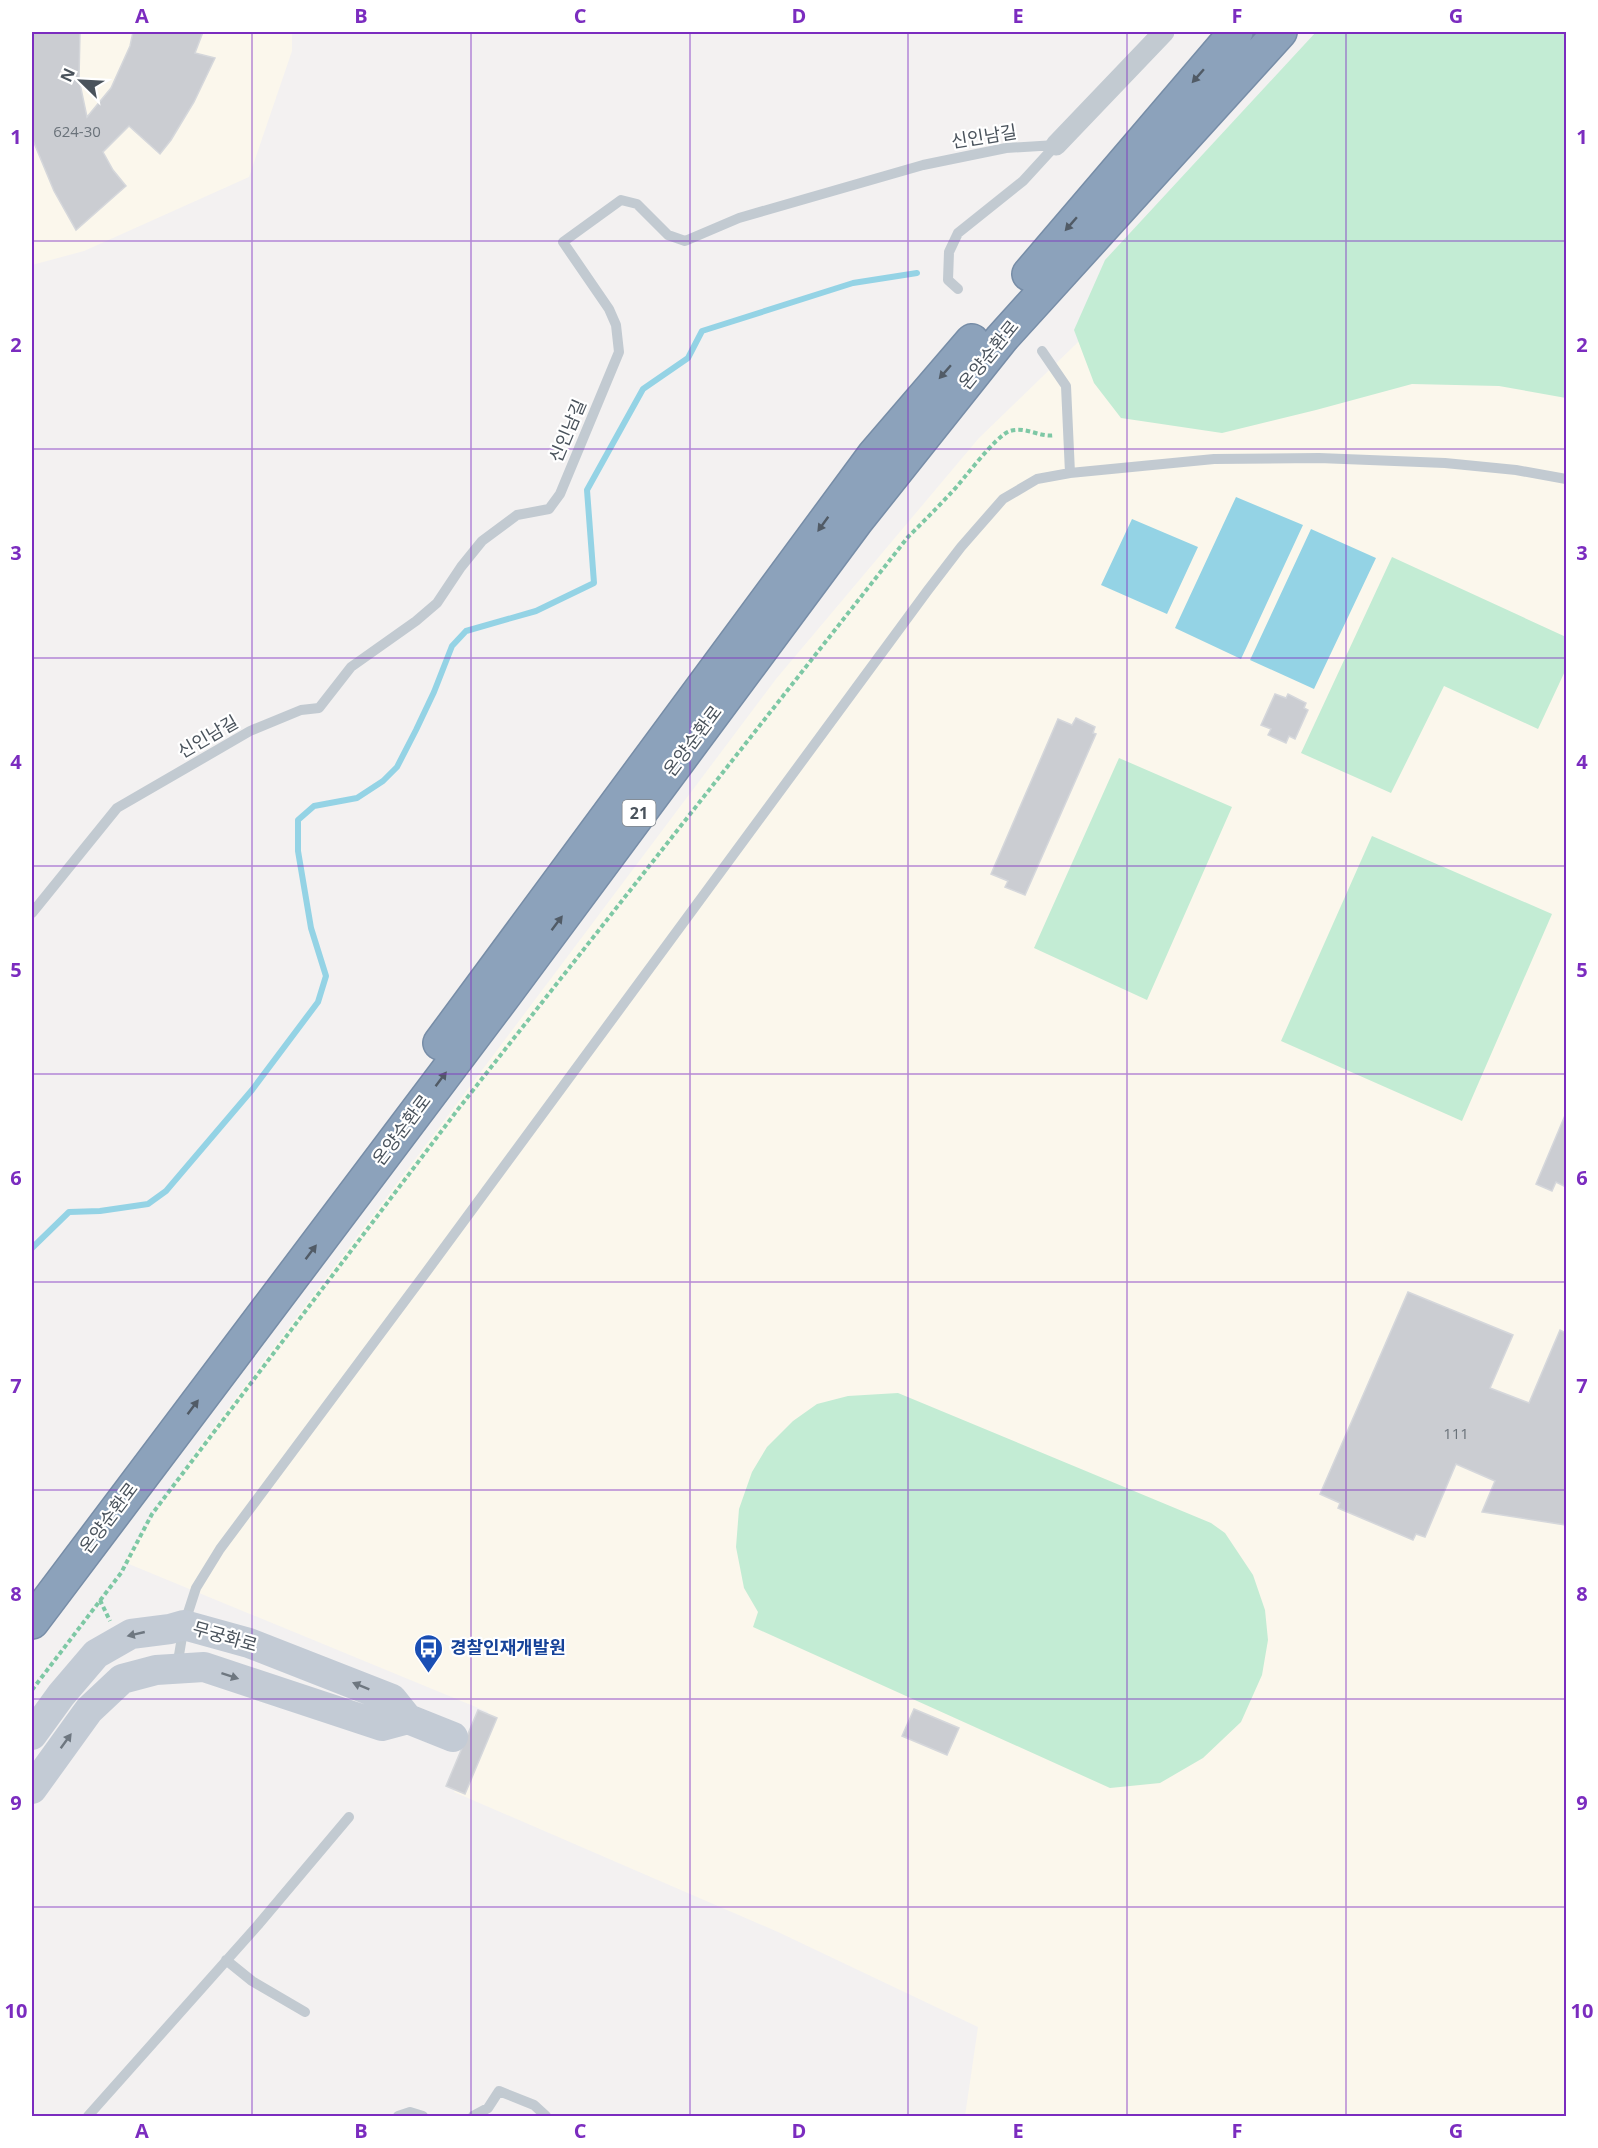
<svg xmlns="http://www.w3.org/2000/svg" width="1598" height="2148" viewBox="0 0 1598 2148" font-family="'Open Sans','Noto Sans KR',sans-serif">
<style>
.commercial{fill:#fbf7ec}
.green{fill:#c3ecd4}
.water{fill:#94d3e5}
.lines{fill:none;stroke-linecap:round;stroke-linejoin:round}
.stream{stroke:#94d3e5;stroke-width:6}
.building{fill:#cbcdd2;stroke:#d5d7db;stroke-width:1.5}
.highway-casing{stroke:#778da7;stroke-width:36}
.path{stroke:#7ec8a5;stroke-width:4;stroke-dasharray:4.5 3;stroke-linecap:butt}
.lane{stroke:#c2cad1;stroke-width:10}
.street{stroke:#c2cad1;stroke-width:21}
.secondary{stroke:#c3cbd5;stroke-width:30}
.highway{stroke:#8ca2bb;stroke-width:33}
.oneway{fill:#515b66}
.oneway2{fill:#6e7780}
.grid{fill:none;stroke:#7b2cbf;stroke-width:1.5;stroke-opacity:0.55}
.labels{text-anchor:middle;stroke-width:4.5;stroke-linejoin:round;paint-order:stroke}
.number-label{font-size:15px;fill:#6a727a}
.shield{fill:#fff;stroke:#80878d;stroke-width:1.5}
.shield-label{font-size:16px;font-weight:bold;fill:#4a535c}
.street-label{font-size:18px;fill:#4a535c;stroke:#fff}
.transit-label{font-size:18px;font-weight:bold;fill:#164399;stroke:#fff;text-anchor:start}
.neatline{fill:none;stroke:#7b2cbf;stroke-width:2}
.grid-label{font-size:20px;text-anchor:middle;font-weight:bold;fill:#7b2cbf}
</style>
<rect width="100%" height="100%" fill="#f3f1f1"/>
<path class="commercial" d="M32 32H292V51L249 177 84 251 32 265Z
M1108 313 1566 350V2116H965L978 2027 778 1932 454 1792 488 1712 124 1562 196 1451 776 679 979 438Z"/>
<path class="green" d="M1316 32H1566V398L1499 386 1412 384 1316 410 1222 433 1121 418 1094 383 1074 330 1105 260Z
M1392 557 1566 637V669L1538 729 1444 686 1391 793 1301 753Z
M1119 758 1232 807 1147 1000 1034 948Z
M1372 836 1552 914 1462 1121 1281 1041Z
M898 1393 1211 1523 1225 1533 1253 1575 1265 1610 1268 1640 1262 1675 1241 1722 1203 1758 1160 1783 1110 1788 753 1627 758 1612 744 1588 736 1547 739 1509 752 1472 767 1447 793 1421 817 1404 848 1396Z"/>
<path class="water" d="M1236 497 1303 525 1241 659 1175 628Z
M1132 519 1198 547 1167 614 1101 585Z
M1311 529 1376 558 1314 689 1250 660Z"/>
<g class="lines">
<path class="stream" d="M32 1248 69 1212 100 1211 148 1204 166 1191 252 1090 318 1002 326 976 311 928 298 851V820L314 806 357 798 383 781 397 767 416 730 434 692 452 646 466 631 536 611 594 583 587 490 643 389 688 358 702 331 853 283 917 273"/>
</g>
<path class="building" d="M32 32H80L79 79 87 117 111 88 130 46 133 32H203L195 53 215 58 194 102 171 140 160 154 129 126 103 152 113 170 126 186 76 230 54 191 32 138Z
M1275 694 1286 698 1288 694 1306 703 1304 708 1308 710 1295 739 1289 736 1286 743 1268 735 1271 729 1261 725Z
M1076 718 1095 727 1093 733 1096 734 1025 895 1005 887 1008 881 991 874 1058 719 1072 725Z
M1566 1113V1187L1556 1182 1552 1191 1536 1184Z
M1408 1292 1513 1335 1490 1388 1529 1403 1560 1330 1566 1333V1525L1482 1512 1495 1481 1456 1464 1425 1537 1416 1534 1413 1540 1338 1508 1340 1503 1320 1494Z
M914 1709 959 1728 947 1755 902 1736Z
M478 1710 497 1718 465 1794 446 1786Z"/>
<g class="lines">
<defs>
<path id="highway" d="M1029 274 1236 32
M440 1043 874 455 972 341
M32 1622 506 993 857 520 1002 338 1280 32"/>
</defs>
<use href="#highway" class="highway-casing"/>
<path class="path" d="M100 1600 110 1621
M32 1690 121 1573 152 1514 459 1108 908 537C922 523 936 509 950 494 963 481 995 436 1010 431 1026 426 1040 438 1055 435"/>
<path class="lane" d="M958 289 948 280 949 252 958 233 1023 181 1056 145
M1042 351 1066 386 1070 473
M32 913 117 808 250 731 301 710 319 708 351 667 416 621 437 603 461 567 482 541 517 515 549 509 560 494 619 352 616 325 609 309 563 242 621 200 637 204 668 235 685 241 739 218 923 165 1006 148 1056 145
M177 1667 184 1625 196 1588 220 1549 427 1271 928 590 961 547 1003 499 1037 479 1070 473 1214 459 1319 458 1445 463 1516 470 1566 479
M226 1960 252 1981 305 2012
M88 2116 258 1925 349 1817
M398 2116 410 2112 423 2116
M473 2116 488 2108 499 2091 534 2105 546 2116"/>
<path class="street" d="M1056 145 1164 32"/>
<path class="secondary" d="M32 1735 61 1695 96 1654 131 1634 170 1629 184 1625 249 1643 392 1699 408 1719 453 1737
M32 1789 89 1710 122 1679 156 1670 204 1667 382 1726 408 1719"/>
<use href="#highway" class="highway"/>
</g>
<defs><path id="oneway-solid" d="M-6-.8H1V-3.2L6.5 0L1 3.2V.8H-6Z" transform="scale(1.5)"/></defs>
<g class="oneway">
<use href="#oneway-solid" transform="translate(1198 76) rotate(131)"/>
<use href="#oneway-solid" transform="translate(1071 224) rotate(131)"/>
<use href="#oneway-solid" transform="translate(945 372) rotate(131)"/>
<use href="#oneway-solid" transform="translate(823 524) rotate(126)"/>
<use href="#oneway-solid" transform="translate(557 923) rotate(-53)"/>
<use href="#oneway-solid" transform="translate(441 1079) rotate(-53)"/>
<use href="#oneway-solid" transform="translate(311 1252) rotate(-53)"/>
<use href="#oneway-solid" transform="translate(193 1407) rotate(-53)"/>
</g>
<g class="oneway2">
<use href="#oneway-solid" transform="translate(136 1634) rotate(167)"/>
<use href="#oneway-solid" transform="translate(230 1676) rotate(18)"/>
<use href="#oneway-solid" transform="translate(361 1686) rotate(-158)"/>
<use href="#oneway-solid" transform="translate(66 1741) rotate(-54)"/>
</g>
<path class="grid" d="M252 32V2116M471 32V2116M690 32V2116M908 32V2116M1127 32V2116M1346 32V2116M32 241H1566M32 449H1566M32 658H1566M32 866H1566M32 1074H1566M32 1282H1566M32 1490H1566M32 1699H1566M32 1907H1566"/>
<defs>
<symbol id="bus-pin" viewBox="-11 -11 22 30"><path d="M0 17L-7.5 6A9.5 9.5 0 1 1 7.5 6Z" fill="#1a4fb4" stroke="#fff"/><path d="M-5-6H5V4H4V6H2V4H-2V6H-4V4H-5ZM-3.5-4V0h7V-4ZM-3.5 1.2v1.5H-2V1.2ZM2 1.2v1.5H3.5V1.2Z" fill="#fff"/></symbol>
</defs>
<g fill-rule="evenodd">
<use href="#bus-pin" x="412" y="1632" width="33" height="45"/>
</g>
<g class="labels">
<g class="number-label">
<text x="77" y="137">624-30</text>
<text x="1456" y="1439">111</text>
</g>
<rect class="shield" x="622.5" y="800" width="33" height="26" rx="4.5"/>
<g class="shield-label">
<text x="639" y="819">21</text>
</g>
<g class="street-label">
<text transform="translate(984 137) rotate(-9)" y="6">신인남길</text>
<text transform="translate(989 355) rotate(-51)" y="6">온양순환로</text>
<text transform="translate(568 431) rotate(-67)" y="6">신인남길</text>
<text transform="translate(208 737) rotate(-30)" y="6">신인남길</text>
<text transform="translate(693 741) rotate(-53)" y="6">온양순환로</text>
<text transform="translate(402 1130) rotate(-53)" y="6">온양순환로</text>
<text transform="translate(109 1518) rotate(-53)" y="6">온양순환로</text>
<text transform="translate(225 1637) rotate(16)" y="6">무궁화로</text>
</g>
<g class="transit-label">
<text x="450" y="1654">경찰인재개발원</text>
</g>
</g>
<rect width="1598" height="2148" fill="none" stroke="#ffffff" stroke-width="66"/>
<g transform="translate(81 81) rotate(294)" stroke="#ffffff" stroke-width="4.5" paint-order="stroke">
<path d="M0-4.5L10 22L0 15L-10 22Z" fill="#4a535c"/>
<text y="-9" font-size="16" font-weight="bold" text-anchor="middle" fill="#4a535c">N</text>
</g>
<rect x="33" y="33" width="1532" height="2082" class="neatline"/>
<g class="grid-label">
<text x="142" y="23">A</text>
<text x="361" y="23">B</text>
<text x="580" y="23">C</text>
<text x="799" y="23">D</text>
<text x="1018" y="23">E</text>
<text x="1237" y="23">F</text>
<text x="1456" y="23">G</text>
<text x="16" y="144">1</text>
<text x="1582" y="144">1</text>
<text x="16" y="352">2</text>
<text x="1582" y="352">2</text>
<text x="16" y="560">3</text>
<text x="1582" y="560">3</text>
<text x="16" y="769">4</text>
<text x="1582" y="769">4</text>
<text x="16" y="977">5</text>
<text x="1582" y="977">5</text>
<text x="16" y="1185">6</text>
<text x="1582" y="1185">6</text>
<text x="16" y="1393">7</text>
<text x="1582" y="1393">7</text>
<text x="16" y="1601">8</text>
<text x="1582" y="1601">8</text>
<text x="16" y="1810">9</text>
<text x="1582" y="1810">9</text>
<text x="16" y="2018">10</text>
<text x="1582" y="2018">10</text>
<text x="142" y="2138">A</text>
<text x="361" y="2138">B</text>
<text x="580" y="2138">C</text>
<text x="799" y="2138">D</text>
<text x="1018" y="2138">E</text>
<text x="1237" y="2138">F</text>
<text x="1456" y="2138">G</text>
</g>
</svg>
